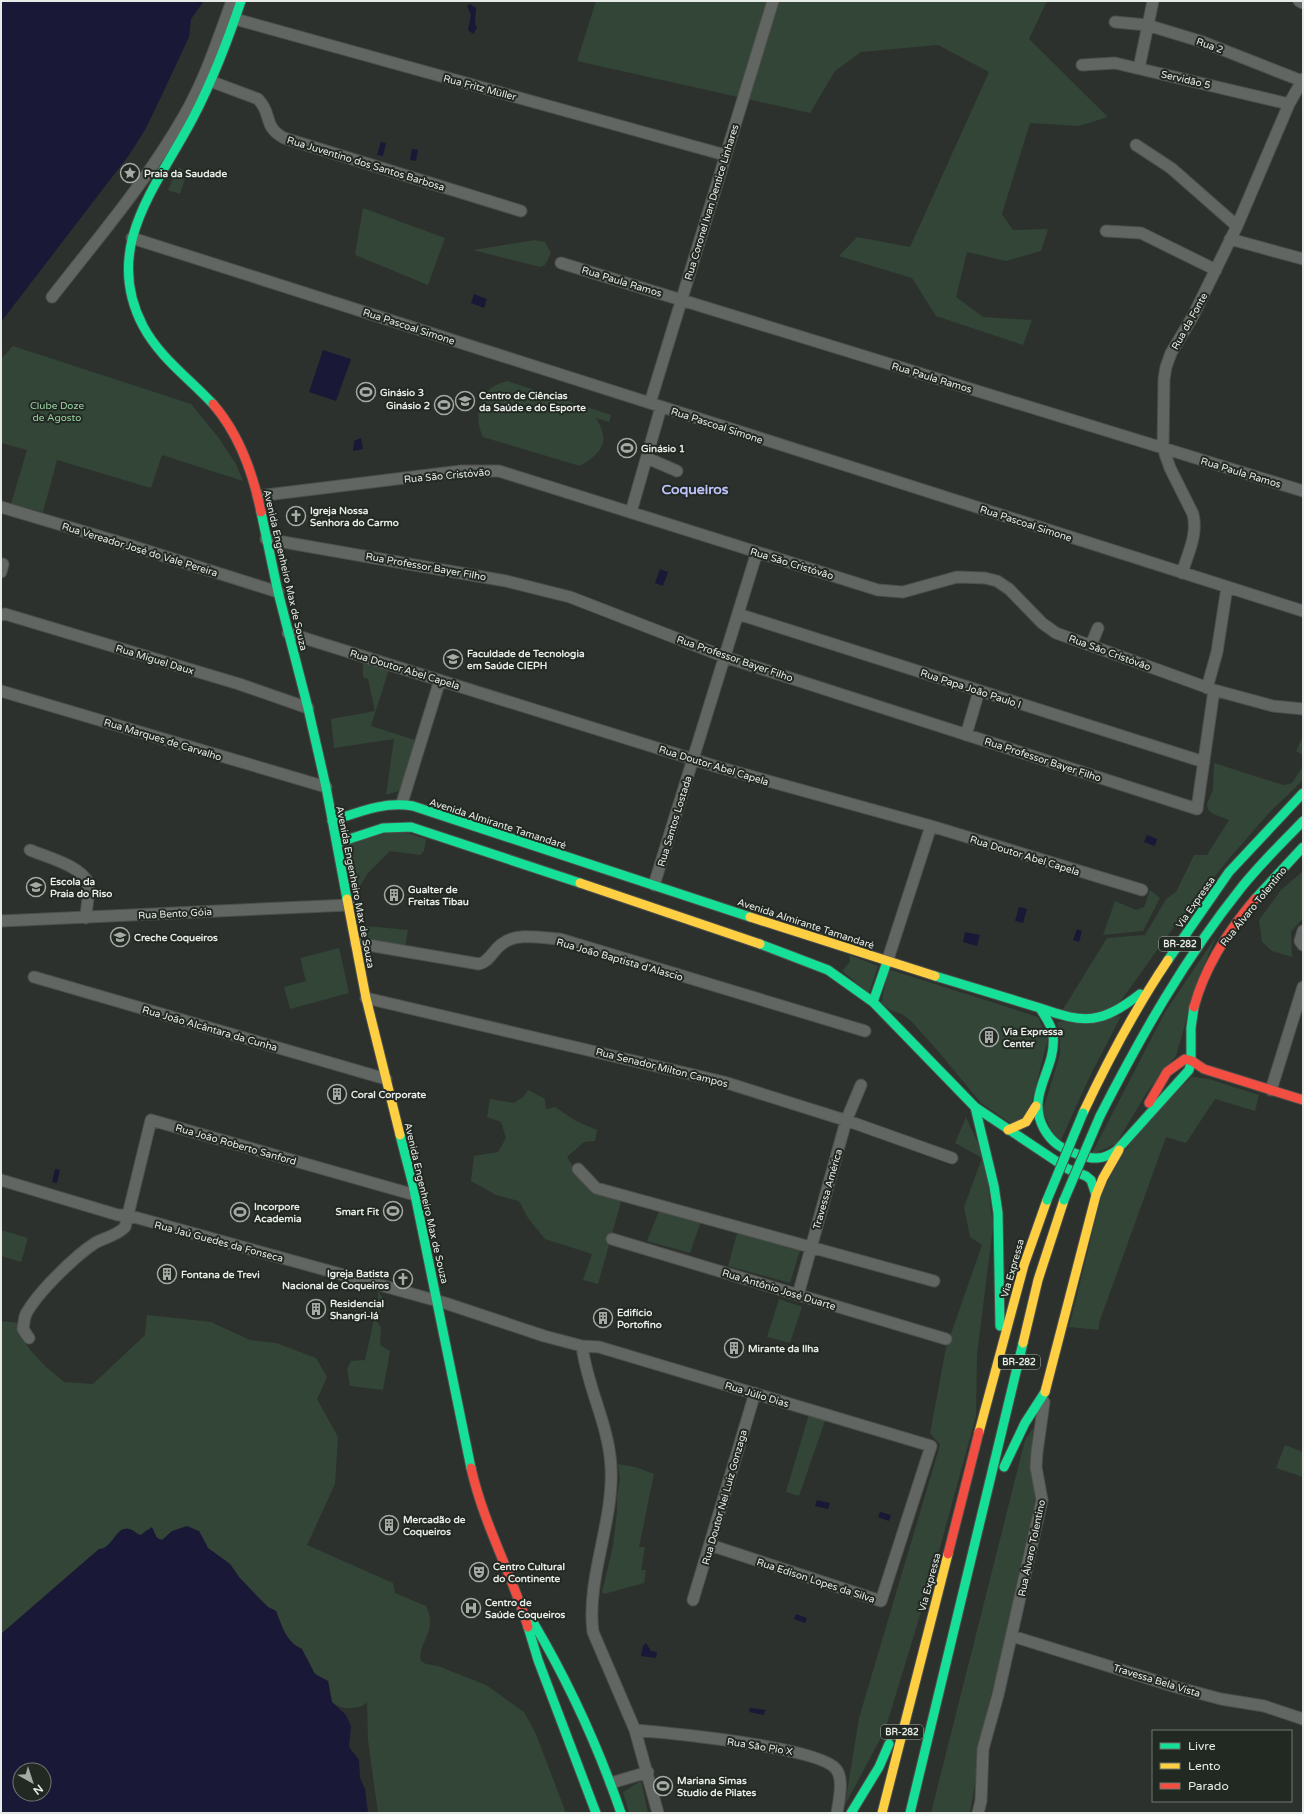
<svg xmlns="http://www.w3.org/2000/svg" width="1304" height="1814" viewBox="0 0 1304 1814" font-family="'Varela Round',sans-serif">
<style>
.green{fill:#334536}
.water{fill:#191836;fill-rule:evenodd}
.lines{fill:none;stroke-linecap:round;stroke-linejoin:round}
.street-casing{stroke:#4c4f4c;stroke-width:13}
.fast-casing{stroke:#4c4f4c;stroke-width:11}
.slow-casing{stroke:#4c4f4c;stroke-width:11}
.jam-casing{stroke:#4c4f4c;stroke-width:11}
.street{stroke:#626663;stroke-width:11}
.fast{stroke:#16e098;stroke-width:9}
.slow{stroke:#ffcf43;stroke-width:9}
.jam{stroke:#f24e42;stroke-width:9}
.fast-bridge-casing{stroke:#4c4f4c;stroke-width:11;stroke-linecap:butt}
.fast-bridge{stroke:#16e098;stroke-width:9}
.labels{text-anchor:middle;stroke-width:4;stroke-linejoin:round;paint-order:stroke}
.shield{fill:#222822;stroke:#acb0ac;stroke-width:1}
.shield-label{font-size:9px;font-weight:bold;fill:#e7ebe7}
.street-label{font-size:10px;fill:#e7ebe7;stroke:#222822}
.poi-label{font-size:10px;font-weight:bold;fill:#e7ebe7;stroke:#222822;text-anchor:start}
.park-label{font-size:10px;fill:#97d2a1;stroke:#222822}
.district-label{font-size:14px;font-weight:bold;fill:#bec2fb;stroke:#222822}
</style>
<rect width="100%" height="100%" fill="#2c312d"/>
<path class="green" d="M596 1H1047L1029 39 1108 117 1079 126 1030 123 1002 214 1013 230 1048 229 1041 251 1006 261 967 252 956 297 983 317 1032 320 1023 345 936 316 912 278 839 256 857 237 910 247 989 72 938 45 861 52 835 71 810 113 577 61Z
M178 167 187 172 180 194 168 190Z
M363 208 445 238 428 285 355 255Z
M535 240 545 242 551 253 545 265 540 267 473 250Z
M13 346 191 404 218 437 236 464 243 481 162 455 151 488 57 460 43 512 11 504 27 450 1 443V359Z
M507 381 611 415 609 422 596 418C611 443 602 452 580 466L483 437C475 421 477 402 490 389 494 385 502 383 507 381Z
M363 659 389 669 371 726 415 740 402 790 386 795 394 739 334 748 331 719 375 711 368 679 363 677Z
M1303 736V755L1296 751Z
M1214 763 1283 785 1292 783 1303 766V780L1268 814 1228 860 1176 924 1117 1006 1100 1015 1062 1011 1107 938 1145 935 1166 899 1176 892 1194 855H1207L1229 820 1213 814 1208 810 1207 804 1213 790Z
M398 830 426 839 424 851 420 855 390 851 368 873 357 891 346 844Z
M1303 871V918L1291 932 1292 957 1272 951 1262 942 1259 920 1281 890Z
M1150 890 1160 898 1143 931 1103 935 1115 901 1136 910 1144 907Z
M366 926 408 930 405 948 368 939Z
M1217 935 1198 979 1176 1056 1147 1092 1116 1144 1091 1155 1165 1012Z
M339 948 349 993 290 1009 284 987 306 981 300 958Z
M849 955 878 966 869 993 842 971 850 962Z
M891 970 1038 1017 1048 1038 1029 1113 1012 1124 981 1103 938 1051 911 1021 902 1014 890 1010 881 1003 888 973Z
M1121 1016 1089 1078 1061 1140 1053 1136 1043 1110 1060 1054V1032L1057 1022Z
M1192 1077 1209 1079 1259 1095 1255 1111 1215 1099 1186 1143 1166 1137 1099 1323V1330L1069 1327 1103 1190 1123 1154 1152 1113Z
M528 1090 545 1099 546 1109 555 1107 576 1121 597 1130 595 1141 584 1142 567 1157 579 1176 590 1183 624 1191 598 1284 583 1280 592 1254 545 1239 528 1218 519 1201 496 1195 471 1181 474 1156 498 1152 506 1138 501 1122 487 1117 490 1099 514 1103 523 1097Z
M966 1117 985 1158 993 1226 977 1355 976 1416 933 1573 885 1730 845 1805 859 1718 940 1445 930 1433 946 1348 982 1245 970 1237 964 1207 982 1158 955 1143Z
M659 1211 702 1218 690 1253 647 1241Z
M1 1230 28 1238 21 1262 1 1256Z
M738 1230 801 1247 790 1283 728 1266Z
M378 1292 384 1299 377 1322 381 1327 380 1345 390 1351 383 1390 350 1386 347 1369 351 1361 365 1360 378 1302Z
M779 1299 802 1307 790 1343 767 1337Z
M147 1315 211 1322 250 1340 276 1343 316 1358 327 1377 317 1399 338 1437 335 1484 307 1545 393 1583 395 1593 426 1606C439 1632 416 1644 421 1661L426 1664 438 1666 486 1685 524 1712 536 1734 566 1813H378L368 1740 367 1702C360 1711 335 1710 331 1700 328 1694 331 1687 328 1681 312 1676 308 1663 302 1649 286 1642 282 1626 276 1611L268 1607 256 1595 239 1577 230 1564 208 1548 199 1531 166 1537 162 1540 159 1539 147 1529 141 1535C136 1534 134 1530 129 1529 115 1526 113 1549 99 1549L1 1634V1321L19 1323V1334L31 1351 45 1366 64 1382 93 1384 145 1335Z
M809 1414 826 1418 799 1496 786 1492Z
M1033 1428 1032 1456 1037 1491 1002 1655 988 1707 970 1813H931L1025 1440Z
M1285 1445 1303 1452V1477L1276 1468Z
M618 1464 635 1467 654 1474 639 1547H645L641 1570H646L644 1583 604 1594 602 1592 613 1546 617 1511V1496L620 1480Z
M641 1781 648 1813H629L623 1792Z"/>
<path class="water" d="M1 1H204L191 19 189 37 160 99 145 130 129 155 1 322Z
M470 4 476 8 475 23 477 28 473 34 468 30 471 15 467 6Z
M381 142 386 143 383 156 377 155Z
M412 149 418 150 416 161 410 160Z
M474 294 487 299 484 308 471 303Z
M323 350 351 359 336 401 309 392Z
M361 438 363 449 353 451 354 441Z
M660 569 668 572 663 586 655 583Z
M1147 835 1157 839 1155 846 1144 842Z
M1019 907 1027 909 1023 923 1015 921Z
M1077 929 1082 931 1079 942 1073 940Z
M965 932 980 935 977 946 963 942Z
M55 1169 60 1170 57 1183 52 1182Z
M817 1500 830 1503 828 1509 815 1506Z
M880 1512 891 1515 889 1521 878 1517Z
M187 1526 199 1531 208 1548 230 1564 239 1577 256 1595 268 1607 276 1611C282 1626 286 1642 302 1649L315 1674 328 1681 332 1702 346 1715 351 1726 349 1747 359 1760 360 1778 365 1789 368 1813H1V1634L99 1549C113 1549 115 1526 129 1529 134 1530 136 1534 141 1535L152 1527 157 1538 162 1540 172 1531ZM20 1770H44V1794H20Z
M796 1614 807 1618 805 1623 794 1619Z
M646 1643 651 1651 657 1652 656 1658 641 1656 643 1646Z
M750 1708 765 1710 764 1715 749 1712Z"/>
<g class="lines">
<defs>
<path id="street" d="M1299 1 1303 3
M235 19 725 155
M1115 22 1147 25 1203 42 1302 81
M1082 65 1115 63 1289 104
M1139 68 1153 1
M210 81 258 99C273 114 262 126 284 138L521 211
M1136 145 1171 168 1237 226
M1106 231 1141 233 1216 270
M132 238 1303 611
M1230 239 1303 259
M561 263 1303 491
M52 297C98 238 147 181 184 116 205 80 218 39 232 1
M650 403 773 1
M647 458 677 471
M258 496 461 471H499L878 590 903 592 957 577 985 578 997 581 1009 589 1042 623 1056 633 1214 690 1273 706 1303 709
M1 507 129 545 278 592
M631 512 661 407
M266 539 506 581 570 597 725 657 1197 809 1214 690
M1 572 3 564
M1182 573C1188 553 1198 535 1193 514L1170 468 1163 448 1164 379 1166 367 1171 353 1193 316 1237 226 1289 104 1303 79
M738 614 1204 762
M1 615 5 614 239 684 308 708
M288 633 718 767 931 826 1142 890
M1091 645 1098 628
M1207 688 1217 652 1227 587
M1 691 326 787
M966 735 979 691
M402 803 440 680
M30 850C46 857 82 866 88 883 90 893 86 908 86 918
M654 885 757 552
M1 921 349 905
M1303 931 1300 941 1303 945
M356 943 479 964C489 962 494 949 502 944 516 932 542 938 560 939L865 1031
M887 962 931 826
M34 977 386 1079
M366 998 724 1082 851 1122 952 1158
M1271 1090 1303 987
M578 1169 596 1188 934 1281
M1 1180 118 1215H127L445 1303 544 1336 582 1346C587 1387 609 1425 611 1467 614 1522 586 1579 593 1632L635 1730 658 1813
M612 1239 946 1339
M798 1295 846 1121 861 1085
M29 1338 23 1329C24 1324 24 1318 26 1314 37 1293 75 1256 95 1243 104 1238 118 1235 125 1227L151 1120 415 1195
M582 1346 599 1347 931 1446 881 1601 710 1545
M693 1600 755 1393
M1012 1636 1176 1687 1221 1699 1264 1706 1303 1719
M635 1730C668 1733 819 1747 836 1769 844 1779 839 1800 837 1813
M611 1783 648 1772
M978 1813 981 1801 983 1749 998 1695 1042 1500 1036 1467 1037 1452 1044 1402"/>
<path id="fast" d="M213 404C189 378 160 358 143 326 101 246 159 184 194 116 213 79 228 40 241 1
M261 512 278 592 308 708 326 787 347 899
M332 821C359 812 384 801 413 806L750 917
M337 843 383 828 411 827 580 883
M1255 899 1303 847
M760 944 828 970 873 1002 975 1107 1068 1169 1086 1176 1091 1180 1096 1195
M1168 960 1229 872 1303 793
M935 976 1040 1008C1045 1017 1052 1025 1053 1035 1057 1070 1025 1094 1044 1129 1052 1143 1062 1149 1077 1154 1092 1160 1104 1160 1117 1150L1189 1070 1191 1062V1028L1194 1007
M873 1002 887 962
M1040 1008C1086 1024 1101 1024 1140 994
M975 1107 994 1186 998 1213 1000 1326
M1100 1116C1141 1036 1185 958 1241 888 1260 864 1282 843 1303 821
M400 1135 413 1185 471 1468
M1004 1467 1025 1423 1045 1392
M533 1622C569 1683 598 1746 621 1813
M528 1627 538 1660 596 1813
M851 1813 879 1767 889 1744
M910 1813 1023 1343"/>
<path id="slow" d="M580 883 760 944
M347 899 366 998 400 1135
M750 917 935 976
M1083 1113C1108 1060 1135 1009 1168 960
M1008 1130 1026 1122 1036 1106
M1023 1343 1038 1280 1064 1200
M1045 1392 1096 1195 1103 1178 1119 1150
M979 1432 1024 1265 1047 1200
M882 1813 948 1554"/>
<path id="jam" d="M213 404C240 435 253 473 261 512
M1194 1007C1205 966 1228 931 1255 899
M1149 1103 1167 1072 1185 1059 1192 1061 1204 1069 1303 1100
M471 1468C484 1525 511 1572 528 1627
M948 1554 979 1432"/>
</defs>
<use href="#street" class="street-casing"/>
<use href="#fast" class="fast-casing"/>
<use href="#slow" class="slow-casing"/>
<use href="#jam" class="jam-casing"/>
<use href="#street" class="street"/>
<use href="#fast" class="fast"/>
<use href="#slow" class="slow"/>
<use href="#jam" class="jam"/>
<defs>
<path id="fast-bridge" d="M1047 1200 1083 1113
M1064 1200 1100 1116"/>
</defs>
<use href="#fast-bridge" class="fast-bridge-casing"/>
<use href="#fast-bridge" class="fast-bridge"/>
</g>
<defs>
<symbol id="sight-ring" viewBox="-11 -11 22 22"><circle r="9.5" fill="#222822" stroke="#a6aaa6" stroke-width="1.5"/><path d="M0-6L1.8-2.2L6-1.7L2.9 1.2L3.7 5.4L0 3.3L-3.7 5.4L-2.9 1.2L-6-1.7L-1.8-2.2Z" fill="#a6aaa6"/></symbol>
<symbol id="stadium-ring" viewBox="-11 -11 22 22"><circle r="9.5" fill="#222822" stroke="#a6aaa6" stroke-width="1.5"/><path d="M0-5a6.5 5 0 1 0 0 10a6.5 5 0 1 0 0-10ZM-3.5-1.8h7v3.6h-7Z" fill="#a6aaa6"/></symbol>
<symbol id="university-ring" viewBox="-11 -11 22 22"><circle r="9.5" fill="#222822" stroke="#a6aaa6" stroke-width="1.5"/><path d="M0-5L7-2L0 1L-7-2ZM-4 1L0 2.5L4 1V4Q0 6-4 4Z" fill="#a6aaa6"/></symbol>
<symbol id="church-ring" viewBox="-11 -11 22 22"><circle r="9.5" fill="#222822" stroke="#a6aaa6" stroke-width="1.5"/><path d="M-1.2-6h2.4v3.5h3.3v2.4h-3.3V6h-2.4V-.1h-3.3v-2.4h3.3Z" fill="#a6aaa6"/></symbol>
<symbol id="school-ring" viewBox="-11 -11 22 22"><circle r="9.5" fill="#222822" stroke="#a6aaa6" stroke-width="1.5"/><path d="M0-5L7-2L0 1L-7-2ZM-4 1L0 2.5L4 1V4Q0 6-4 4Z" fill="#a6aaa6"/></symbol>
<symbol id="building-ring" viewBox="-11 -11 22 22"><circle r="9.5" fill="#222822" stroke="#a6aaa6" stroke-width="1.5"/><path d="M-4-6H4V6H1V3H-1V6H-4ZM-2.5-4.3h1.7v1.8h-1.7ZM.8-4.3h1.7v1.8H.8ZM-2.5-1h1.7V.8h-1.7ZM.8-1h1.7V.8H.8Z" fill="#a6aaa6"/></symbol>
<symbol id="theatre-ring" viewBox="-11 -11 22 22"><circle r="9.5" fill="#222822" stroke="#a6aaa6" stroke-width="1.5"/><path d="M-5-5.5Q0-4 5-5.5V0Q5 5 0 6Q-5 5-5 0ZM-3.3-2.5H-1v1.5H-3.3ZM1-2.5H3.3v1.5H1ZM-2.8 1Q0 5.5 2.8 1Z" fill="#a6aaa6"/></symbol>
<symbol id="hospital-ring" viewBox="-11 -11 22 22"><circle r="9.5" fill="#222822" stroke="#a6aaa6" stroke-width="1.5"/><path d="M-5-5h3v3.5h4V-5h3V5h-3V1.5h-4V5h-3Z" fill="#a6aaa6"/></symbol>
</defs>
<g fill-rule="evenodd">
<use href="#sight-ring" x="119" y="162" width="22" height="22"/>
<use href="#stadium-ring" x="355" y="381" width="22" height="22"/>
<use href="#university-ring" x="454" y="390" width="22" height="22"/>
<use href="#stadium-ring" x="433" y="394" width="22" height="22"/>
<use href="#stadium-ring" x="616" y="437" width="22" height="22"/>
<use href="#church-ring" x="285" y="505" width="22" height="22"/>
<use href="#university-ring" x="442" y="648" width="22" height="22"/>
<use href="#school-ring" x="25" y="876" width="22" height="22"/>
<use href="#building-ring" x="383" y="884" width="22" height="22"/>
<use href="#school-ring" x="109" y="926" width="22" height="22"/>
<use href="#building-ring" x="978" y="1026" width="22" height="22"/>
<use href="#building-ring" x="326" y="1083" width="22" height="22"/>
<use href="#stadium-ring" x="382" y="1200" width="22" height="22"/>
<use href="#stadium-ring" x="229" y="1201" width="22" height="22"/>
<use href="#building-ring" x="156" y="1263" width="22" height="22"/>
<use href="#church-ring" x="392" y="1268" width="22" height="22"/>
<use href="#building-ring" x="305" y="1298" width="22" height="22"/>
<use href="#building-ring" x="592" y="1307" width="22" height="22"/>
<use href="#building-ring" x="723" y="1337" width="22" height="22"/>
<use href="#building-ring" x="378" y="1514" width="22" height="22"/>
<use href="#theatre-ring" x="468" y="1561" width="22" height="22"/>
<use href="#hospital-ring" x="460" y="1597" width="22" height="22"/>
<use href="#stadium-ring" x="652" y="1775" width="22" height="22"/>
</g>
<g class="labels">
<g class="shield">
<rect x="1159" y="937" width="42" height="14" rx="3"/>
<rect x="998" y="1355" width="42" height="14" rx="3"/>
<rect x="881" y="1725" width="42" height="14" rx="3"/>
</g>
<g class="shield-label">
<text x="1180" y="947">BR-282</text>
<text x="1019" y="1365">BR-282</text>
<text x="902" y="1735">BR-282</text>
</g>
<g class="street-label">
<text transform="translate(1210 45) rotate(20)" y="4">Rua 2</text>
<text transform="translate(1186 79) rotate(13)" y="4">Servidão 5</text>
<text transform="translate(480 87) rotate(15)" y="4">Rua Fritz Müller</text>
<text transform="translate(366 163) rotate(17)" y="4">Rua Juventino dos Santos Barbosa</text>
<text transform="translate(711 202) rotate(-73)" y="4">Rua Coronel Ivan Dentice Linhares</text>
<text transform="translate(622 281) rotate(17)" y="4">Rua Paula Ramos</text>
<text transform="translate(1189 321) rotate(-61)" y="4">Rua da Fonte</text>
<text transform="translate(409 326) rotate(18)" y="4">Rua Pascoal Simone</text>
<text transform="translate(932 377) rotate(17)" y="4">Rua Paula Ramos</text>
<text transform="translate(717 425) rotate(18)" y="4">Rua Pascoal Simone</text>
<text transform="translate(1241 472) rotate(17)" y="4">Rua Paula Ramos</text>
<text transform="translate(447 475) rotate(-5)" y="4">Rua São Cristóvão</text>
<text transform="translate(1026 523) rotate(18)" y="4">Rua Pascoal Simone</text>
<text transform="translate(140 549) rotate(17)" y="4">Rua Vereador José do Vale Pereira</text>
<text transform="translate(792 563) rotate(17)" y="4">Rua São Cristóvão</text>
<text transform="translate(426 566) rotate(10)" y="4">Rua Professor Bayer Filho</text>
<text transform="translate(286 570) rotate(77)" y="4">Avenida Engenheiro Max de Souza</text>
<text transform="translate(1110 652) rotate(20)" y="4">Rua São Cristóvão</text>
<text transform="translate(735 658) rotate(19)" y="4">Rua Professor Bayer Filho</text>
<text transform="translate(155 659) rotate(17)" y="4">Rua Miguel Daux</text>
<text transform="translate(405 669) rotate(17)" y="4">Rua Doutor Abel Capela</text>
<text transform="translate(971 688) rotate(18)" y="4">Rua Papa João Paulo I</text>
<text transform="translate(163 739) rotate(17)" y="4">Rua Marques de Carvalho</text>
<text transform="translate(1043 759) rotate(18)" y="4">Rua Professor Bayer Filho</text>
<text transform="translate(714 765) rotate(17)" y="4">Rua Doutor Abel Capela</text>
<text transform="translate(674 821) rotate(-73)" y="4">Rua Santos Lostada</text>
<text transform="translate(498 823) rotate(18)" y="4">Avenida Almirante Tamandaré</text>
<text transform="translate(1025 855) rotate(17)" y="4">Rua Doutor Abel Capela</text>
<text transform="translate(356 887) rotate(79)" y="4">Avenida Engenheiro Max de Souza</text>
<text transform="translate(1195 902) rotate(-55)" y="4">Via Expressa</text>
<text transform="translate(1253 906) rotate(-51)" y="4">Rua Álvaro Tolentino</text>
<text transform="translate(175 913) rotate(-3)" y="4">Rua Bento Góia</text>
<text transform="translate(806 923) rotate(18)" y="4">Avenida Almirante Tamandaré</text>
<text transform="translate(620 959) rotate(16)" y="4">Rua João Baptista d'Alascio</text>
<text transform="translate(210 1028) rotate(16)" y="4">Rua João Alcântara da Cunha</text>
<text transform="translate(662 1067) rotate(14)" y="4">Rua Senador Milton Campos</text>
<text transform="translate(236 1144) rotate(16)" y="4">Rua João Roberto Sanford</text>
<text transform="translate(827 1189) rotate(-74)" y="4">Travessa América</text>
<text transform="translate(427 1203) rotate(77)" y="4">Avenida Engenheiro Max de Souza</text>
<text transform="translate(219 1241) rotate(15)" y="4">Rua Jaú Guedes da Fonseca</text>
<text transform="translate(1012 1268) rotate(-74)" y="4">Via Expressa</text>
<text transform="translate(779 1289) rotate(17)" y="4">Rua Antônio José Duarte</text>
<text transform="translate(757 1394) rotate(17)" y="4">Rua Júlio Dias</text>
<text transform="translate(724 1497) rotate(-74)" y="4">Rua Doutor Nei Luiz Gonzaga</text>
<text transform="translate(1031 1548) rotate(-78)" y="4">Rua Álvaro Tolentino</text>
<text transform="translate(816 1580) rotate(18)" y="4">Rua Edison Lopes da Silva</text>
<text transform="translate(929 1582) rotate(-75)" y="4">Via Expressa</text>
<text transform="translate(1157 1680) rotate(17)" y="4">Travessa Bela Vista</text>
<text transform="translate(760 1746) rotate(9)" y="4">Rua São Pio X</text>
</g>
<g class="poi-label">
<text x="144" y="177">Praia da Saudade</text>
<text x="380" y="396">Ginásio 3</text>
<text x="479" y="399">Centro de Ciências<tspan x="479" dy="12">da Saúde e do Esporte</tspan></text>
<text x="430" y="409" text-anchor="end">Ginásio 2</text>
<text x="641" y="452">Ginásio 1</text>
<text x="310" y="514">Igreja Nossa<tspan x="310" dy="12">Senhora do Carmo</tspan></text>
<text x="467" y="657">Faculdade de Tecnologia<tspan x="467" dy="12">em Saúde CIEPH</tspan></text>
<text x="50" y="885">Escola da<tspan x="50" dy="12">Praia do Riso</tspan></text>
<text x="408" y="893">Gualter de<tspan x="408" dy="12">Freitas Tibau</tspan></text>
<text x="134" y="941">Creche Coqueiros</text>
<text x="1003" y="1035">Via Expressa<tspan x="1003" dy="12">Center</tspan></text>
<text x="351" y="1098">Coral Corporate</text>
<text x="254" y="1210">Incorpore<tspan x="254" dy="12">Academia</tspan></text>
<text x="379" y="1215" text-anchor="end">Smart Fit</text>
<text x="389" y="1277" text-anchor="end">Igreja Batista<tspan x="389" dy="12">Nacional de Coqueiros</tspan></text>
<text x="181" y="1278">Fontana de Trevi</text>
<text x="330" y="1307">Residencial<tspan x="330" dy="12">Shangri-lá</tspan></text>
<text x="617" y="1316">Edifício<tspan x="617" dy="12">Portofino</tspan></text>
<text x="748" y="1352">Mirante da Ilha</text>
<text x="403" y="1523">Mercadão de<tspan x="403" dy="12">Coqueiros</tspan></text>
<text x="493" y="1570">Centro Cultural<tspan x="493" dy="12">do Continente</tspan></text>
<text x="485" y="1606">Centro de<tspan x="485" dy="12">Saúde Coqueiros</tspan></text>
<text x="677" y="1784">Mariana Simas<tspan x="677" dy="12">Studio de Pilates</tspan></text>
</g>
<g class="park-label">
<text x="57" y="409">Clube Doze<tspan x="57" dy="12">de Agosto</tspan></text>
</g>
<g class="district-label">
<text x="695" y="494">Coqueiros</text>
</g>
</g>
<rect width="1304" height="1814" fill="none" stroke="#e7ebe7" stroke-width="4"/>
<rect x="1152" y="1730" width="140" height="72" fill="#222822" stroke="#717671"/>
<rect x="1160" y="1743" width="20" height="6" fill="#16e098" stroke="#717671"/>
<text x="1188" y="1750" font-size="12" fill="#e7ebe7">Livre</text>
<rect x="1160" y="1763" width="20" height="6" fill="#ffcf43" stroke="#717671"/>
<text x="1188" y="1770" font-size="12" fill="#e7ebe7">Lento</text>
<rect x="1160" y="1783" width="20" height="6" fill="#f24e42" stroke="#717671"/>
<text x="1188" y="1790" font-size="12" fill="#e7ebe7">Parado</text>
<g transform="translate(32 1782) rotate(141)"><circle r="19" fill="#222822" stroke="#717671"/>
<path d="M0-3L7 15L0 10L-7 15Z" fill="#a6aaa6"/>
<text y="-6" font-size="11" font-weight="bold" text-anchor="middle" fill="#e7ebe7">N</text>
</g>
</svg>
